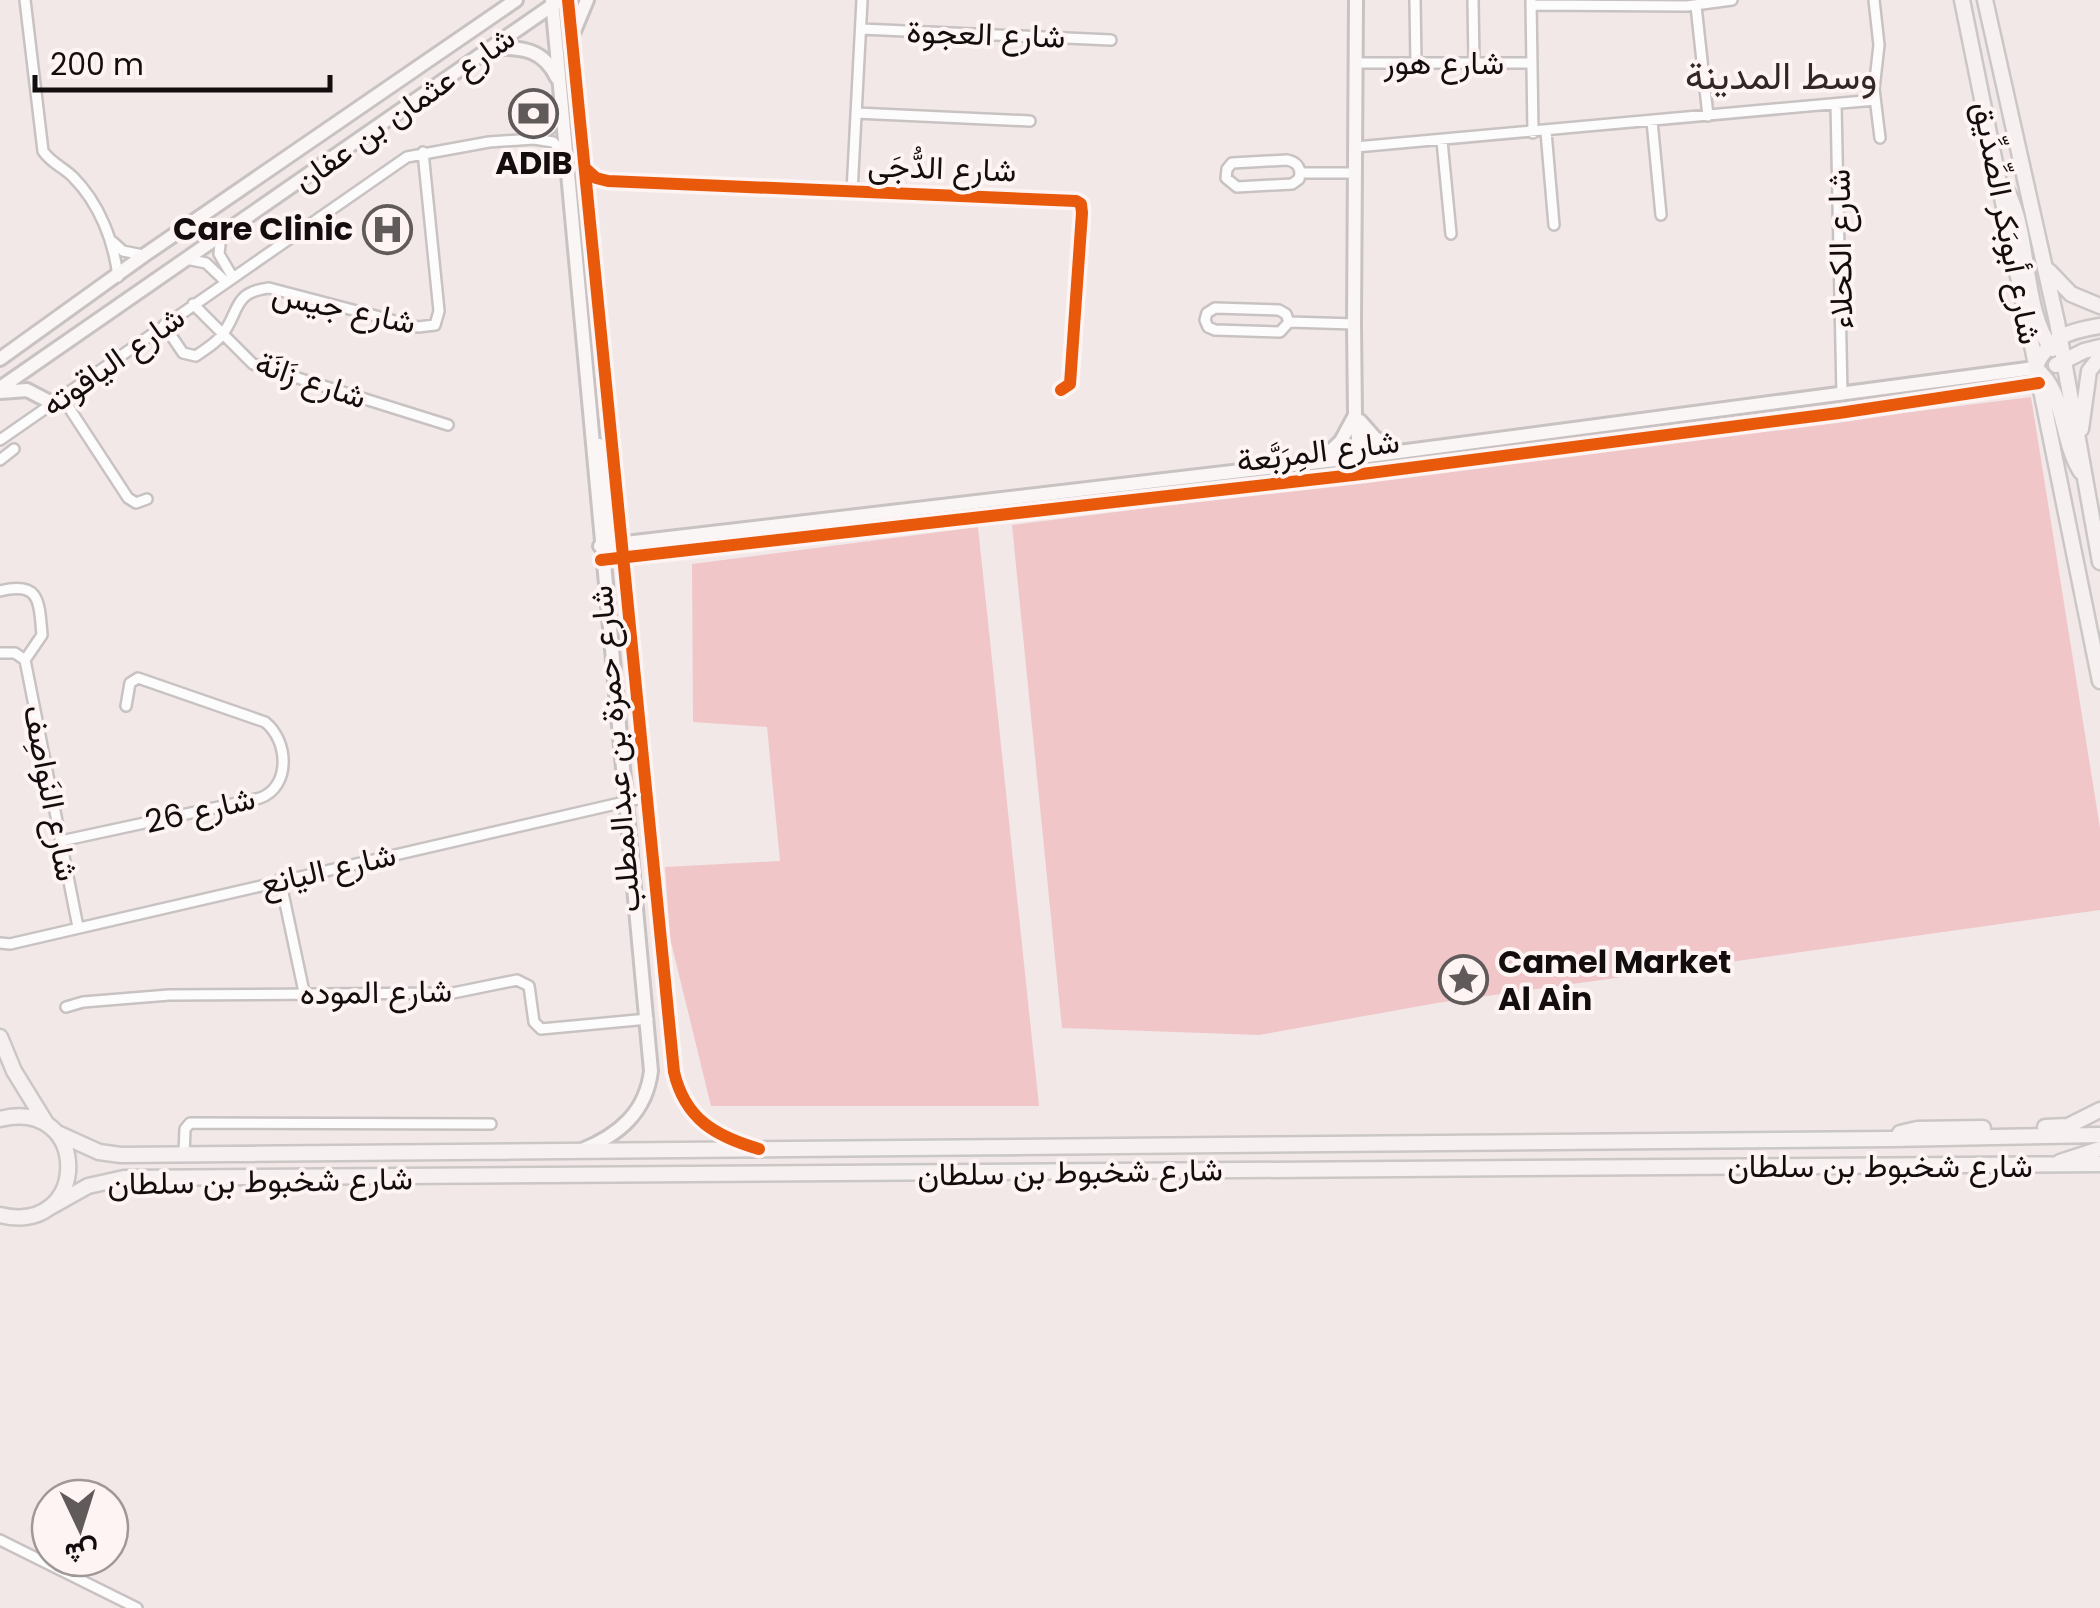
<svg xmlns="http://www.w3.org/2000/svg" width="2100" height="1608" viewBox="0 0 2100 1608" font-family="Poppins,Vazirmatn,sans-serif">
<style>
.green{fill:#f0c6c9}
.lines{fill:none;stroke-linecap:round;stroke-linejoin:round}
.street-casing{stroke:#c9c2c2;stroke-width:14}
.secondary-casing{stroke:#c9c2c2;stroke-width:18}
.primary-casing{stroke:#cbc7c7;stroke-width:19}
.street{stroke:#fdfcfc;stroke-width:9}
.secondary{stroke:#faf6f6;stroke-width:12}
.primary{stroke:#f7f0f1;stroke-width:14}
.cycleway-casing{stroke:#fef4f4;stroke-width:19}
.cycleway{stroke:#e8590c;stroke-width:12}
.labels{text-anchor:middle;stroke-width:8;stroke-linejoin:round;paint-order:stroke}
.street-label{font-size:32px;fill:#130d0e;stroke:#fef4f4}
.poi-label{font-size:32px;font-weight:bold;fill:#130d0e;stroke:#fef4f4}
.quarter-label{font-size:38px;fill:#332627;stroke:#fef4f4}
</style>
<rect width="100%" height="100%" fill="#f2e8e8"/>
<path class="green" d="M2031 397 2100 828V910L1437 1003 1259 1035 1062 1028 1012 525Z
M978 527 1039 1106H711L670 938 665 867 780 861 767 727 693 722 692 564Z"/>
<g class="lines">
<defs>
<path id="street" d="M25 0 43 151C51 163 63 167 73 177 99 203 114 241 118 277
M1415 0 1416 63
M1473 0 1474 63
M1874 0 1879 45 1874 89 1880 138
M1531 1 1533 133
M1531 5 1687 6 1732 0
M1696 6 1708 116
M861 29 1111 40
M1356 63H1532
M1836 104 1842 395
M856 113 1030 121
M1652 121 1661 215
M1546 132 1554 225
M537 138 551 128 561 114
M1442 141 1451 234
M1356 147 1875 100
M1287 160C1297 162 1302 168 1299 179L1292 184 1237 187 1226 178 1227 169 1232 163Z
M586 169 596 178 608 181 1076 201 1081 204 1082 213 1070 384 1061 390
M1300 173H1355
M852 192 862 0
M221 235 219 254 232 276
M113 242 123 251 143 255
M186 259 206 263 225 281
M193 304 253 364 448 425
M1215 308 1279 310 1286 314 1289 322 1280 332 1215 330 1208 327 1205 320 1207 313Z
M1289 322 1354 324
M164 325 183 353 196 356C204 350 215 344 221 336 240 314 231 292 269 288L418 327 435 325 439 311 423 152
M62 397 128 498 136 503 147 499
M0 440 407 157 489 142 534 139 553 142 566 155
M0 460 14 449
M0 591C40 581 39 601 42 635L25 660 78 927
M0 653H15L25 660
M61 841 260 798C291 787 289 741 265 722L138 678 130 683 126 706
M280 879 304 992
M0 943 10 944 646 797
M66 1007 83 1002 169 995 453 993 517 980 529 986 534 1022 541 1029 648 1019
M184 1154 185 1129 190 1123 491 1124
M0 1540 137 1608"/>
<path id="secondary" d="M552 0 651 1071C646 1112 619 1135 582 1150
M568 0 674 1072C684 1116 711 1134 752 1147
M1356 0 1354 324 1355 415 1361 461
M574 31 587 0
M495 48C523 47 544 50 557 78
M0 359 146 254 516 0
M0 388 557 2
M0 392 27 390 52 403
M1360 421 1375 438 1399 451
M599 445 612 539 618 552
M1321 460 1341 441 1355 415
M600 546 1361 457 2035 368
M601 560 1362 474 1839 413 2039 383"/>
<path id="primary" d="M1962 0 2100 681
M1985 0 2057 322 2100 562
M2008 193C2030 237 2023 313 2052 349
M2049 271 2071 294 2100 306
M2056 365 2084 351 2100 347
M2081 429 2089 371 2100 357
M2081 472C2060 440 2066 391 2035 368 2048 337 2069 331 2100 326
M0 1037 14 1071 46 1123
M0 1119C91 1096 91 1237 0 1215
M2045 1127 2068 1126 2100 1110
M57 1133 99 1152 121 1155 1891 1139 2100 1135
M1900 1133 1917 1129 1983 1128
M2060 1162 2100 1149
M47 1209 88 1186 124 1178 2100 1164"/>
</defs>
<use href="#street" class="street-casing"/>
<use href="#secondary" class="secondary-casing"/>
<use href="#primary" class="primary-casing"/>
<use href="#street" class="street"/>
<use href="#secondary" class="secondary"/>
<use href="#primary" class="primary"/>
<defs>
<path id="cycleway" d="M568 0 674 1072C685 1119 715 1136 759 1149
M586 169 596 178 608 181 1076 201 1081 204 1082 213 1070 384 1061 390
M601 560 1362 474 1839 413 2039 383"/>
</defs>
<use href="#cycleway" class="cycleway-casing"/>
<use href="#cycleway" class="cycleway"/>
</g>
<defs>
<symbol id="bank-ring" viewBox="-11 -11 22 22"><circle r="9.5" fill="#fef4f4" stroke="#615a5a" stroke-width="1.5"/><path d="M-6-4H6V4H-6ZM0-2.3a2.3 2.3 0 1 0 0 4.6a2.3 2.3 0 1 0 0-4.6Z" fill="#615a5a"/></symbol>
<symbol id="hospital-ring" viewBox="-11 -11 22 22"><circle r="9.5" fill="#fef4f4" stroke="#615a5a" stroke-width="1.5"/><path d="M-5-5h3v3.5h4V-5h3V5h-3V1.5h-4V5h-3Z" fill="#615a5a"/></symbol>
<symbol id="sight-ring" viewBox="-11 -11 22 22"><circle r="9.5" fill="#fef4f4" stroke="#615a5a" stroke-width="1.5"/><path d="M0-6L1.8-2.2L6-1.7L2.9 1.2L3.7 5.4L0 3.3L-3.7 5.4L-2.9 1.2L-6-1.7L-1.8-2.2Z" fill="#615a5a"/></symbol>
</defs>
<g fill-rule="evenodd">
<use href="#bank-ring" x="506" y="86" width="55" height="55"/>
<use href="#hospital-ring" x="360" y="202" width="55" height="55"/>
<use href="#sight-ring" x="1436" y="952" width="55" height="55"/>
</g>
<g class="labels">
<g class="street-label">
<text transform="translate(986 34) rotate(2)" y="11">شارع العجوة</text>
<text x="1444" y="74">شارع هور</text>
<text transform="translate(404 109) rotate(-35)" y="11">شارع عثمان بن عفان</text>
<text transform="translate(942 168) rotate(2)" y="11">شارع الدُّجَى</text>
<text transform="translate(2007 223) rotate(79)" y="11">شارع أبوبَكر الصِّدِّيق</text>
<text transform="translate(1840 249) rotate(-91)" y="11">شارع الكحلاء</text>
<text transform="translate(344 308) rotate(12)" y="11">شارع جيس</text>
<text transform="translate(113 361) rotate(-35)" y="11">شارع الياقوته</text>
<text transform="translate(311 380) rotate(19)" y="11">شارع زَانَة</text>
<text transform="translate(1318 451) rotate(-7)" y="11">شارع المِرَبَّعة</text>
<text transform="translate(615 749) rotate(-95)" y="11">شارع حمزة بن عبدالمطلب</text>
<text transform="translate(51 793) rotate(79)" y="11">شارع النَواصِف</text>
<text transform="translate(200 810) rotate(-13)" y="11">شارع 26</text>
<text transform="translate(328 869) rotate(-13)" y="11">شارع اليانع</text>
<text transform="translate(376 992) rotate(-1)" y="11">شارع الموده</text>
<text x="1880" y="1177">شارع شخبوط بن سلطان</text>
<text transform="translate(1070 1172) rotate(-1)" y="11">شارع شخبوط بن سلطان</text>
<text transform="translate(260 1181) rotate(-1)" y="11">شارع شخبوط بن سلطان</text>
</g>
<g class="poi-label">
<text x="534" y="174">ADIB</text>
<text x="353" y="240" text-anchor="end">Care Clinic</text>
<text x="1498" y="973" text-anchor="start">Camel Market<tspan x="1498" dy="37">Al Ain</tspan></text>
</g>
<g class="quarter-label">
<text x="1781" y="89">وسط المدينة</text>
</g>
</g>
<g transform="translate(80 1528) rotate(176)"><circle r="48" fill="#fef4f4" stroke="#a09898" stroke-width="2.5"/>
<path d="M0-8L18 38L0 25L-18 38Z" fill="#615a5a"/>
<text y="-15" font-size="28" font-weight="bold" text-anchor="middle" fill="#130d0e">ش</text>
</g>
<path d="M35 75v15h295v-15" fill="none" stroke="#130d0e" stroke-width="5"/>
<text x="50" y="75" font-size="30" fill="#130d0e" stroke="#fef4f4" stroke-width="8" paint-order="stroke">200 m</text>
</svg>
